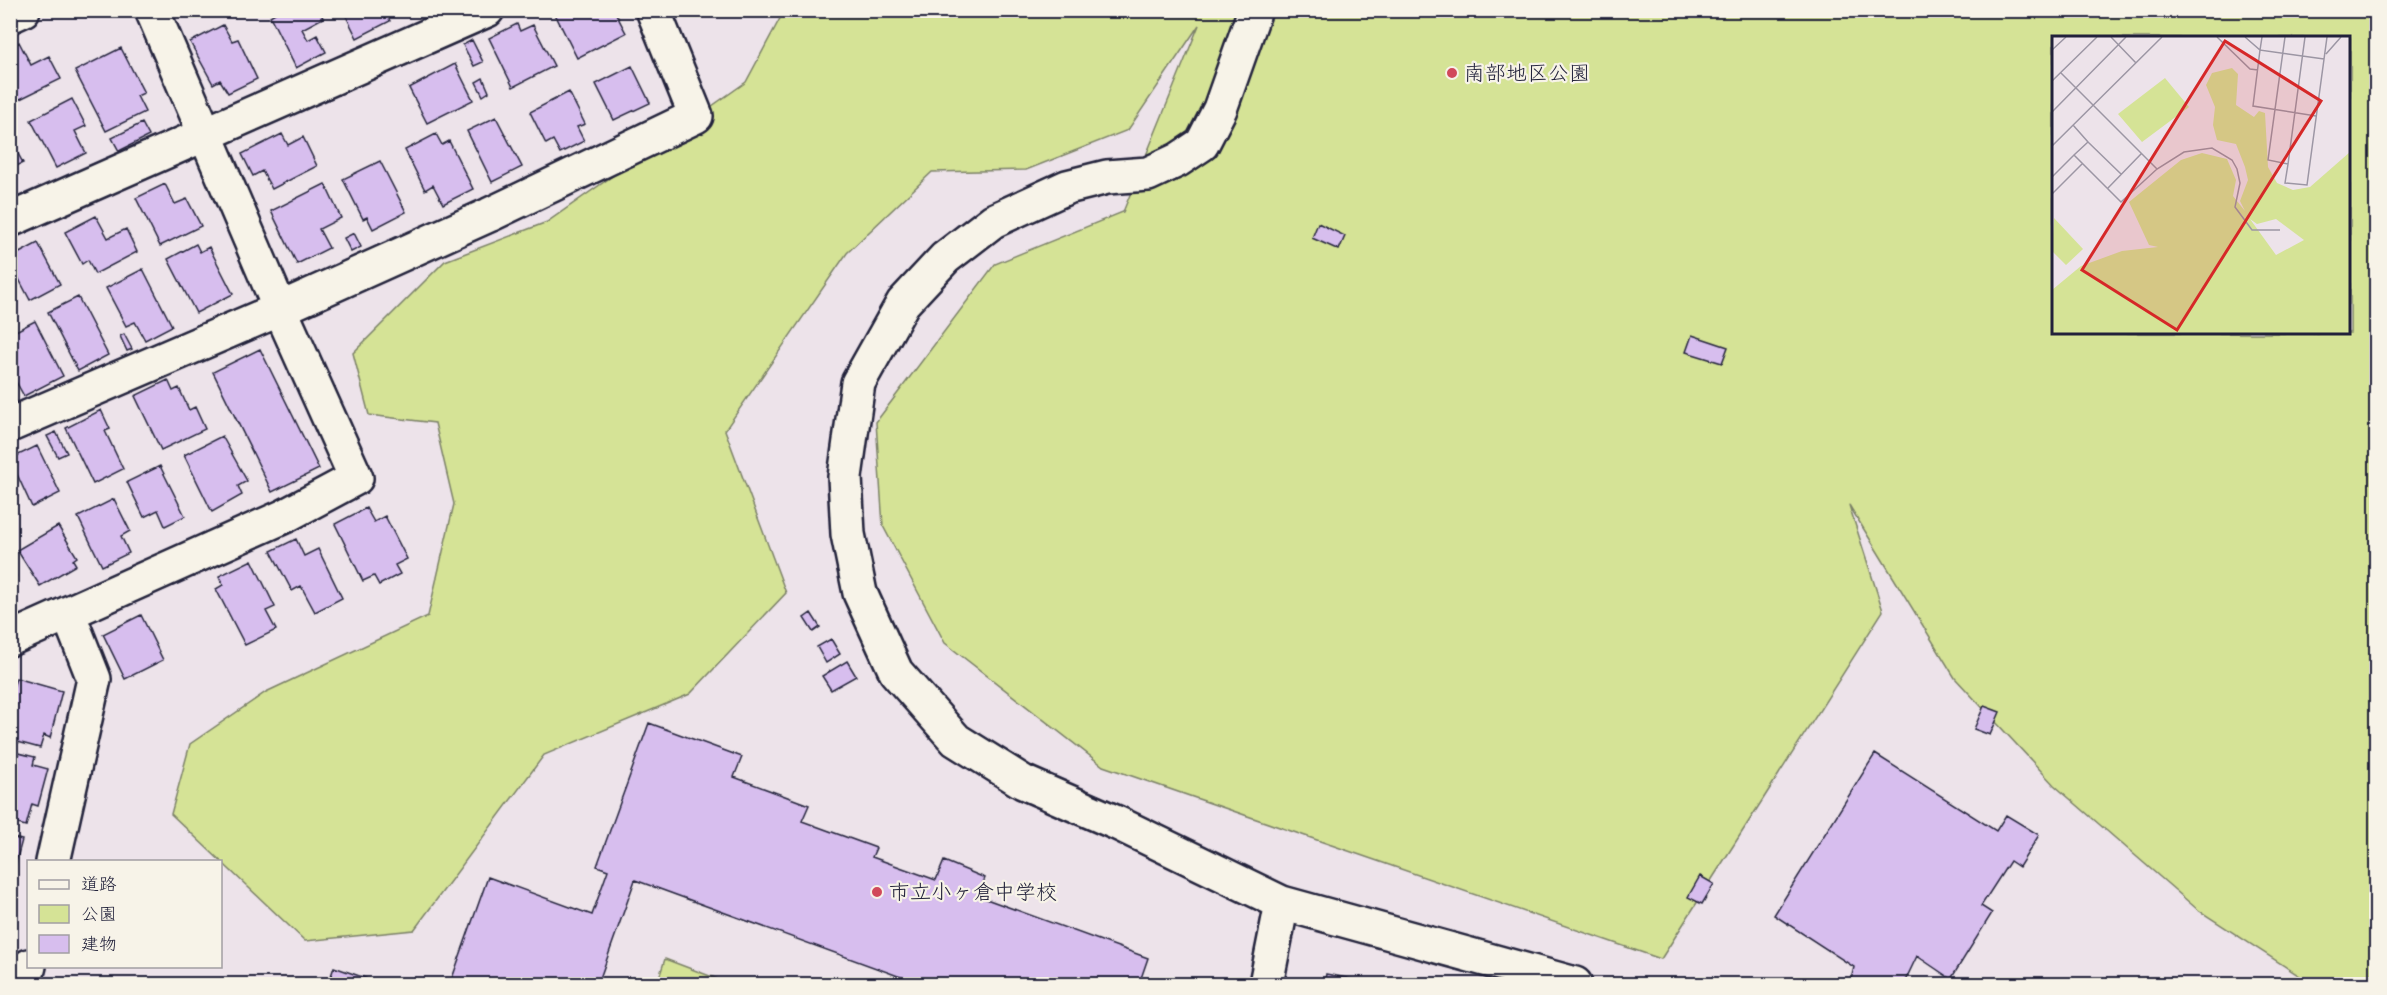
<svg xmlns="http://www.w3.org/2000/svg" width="2387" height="995" viewBox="0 0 2387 995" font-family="'Comic Neue','Klee One',sans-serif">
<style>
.green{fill:#d5e396;stroke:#7c8268;stroke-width:1.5;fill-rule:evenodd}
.building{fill:#d7beee;stroke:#22223b;stroke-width:1.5}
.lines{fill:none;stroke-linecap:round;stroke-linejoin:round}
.street-casing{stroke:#22223b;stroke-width:38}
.street{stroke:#f7f3e8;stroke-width:33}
.poi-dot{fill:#d1495b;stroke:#f7f3e8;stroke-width:2}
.labels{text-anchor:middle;stroke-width:4.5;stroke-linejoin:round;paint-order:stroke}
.poi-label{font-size:21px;fill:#22223b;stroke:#f7f3e8;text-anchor:start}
.inset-road{fill:none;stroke:#9c96a4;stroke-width:1.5}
.view{fill:#d62828;fill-opacity:0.15;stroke:#d62828;stroke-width:3}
.inset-edge{fill:none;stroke:#22223b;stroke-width:3}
</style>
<rect width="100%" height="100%" fill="#ede3ea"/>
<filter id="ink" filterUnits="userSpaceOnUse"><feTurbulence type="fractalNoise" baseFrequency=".0167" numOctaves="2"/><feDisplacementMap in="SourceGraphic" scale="12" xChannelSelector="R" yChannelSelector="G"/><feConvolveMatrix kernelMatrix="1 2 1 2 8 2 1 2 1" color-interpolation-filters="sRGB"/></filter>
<g filter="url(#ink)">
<path class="green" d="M784 11H2376V984H2312L2198 910 2054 785 1955 678 1849 505 1883 611 1661 959 1103 766 945 643 883 526 876 422 995 264 1123 212 1199 25 1128 130 1026 170 932 172 847 253 725 430 786 593 690 694 544 755 414 930 305 941 171 814 190 744 266 692 428 616 454 504 435 423 369 415 353 353 445 261 547 222 746 82ZM2054 38H2350V333H2054Z
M665 959 731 984H657Z"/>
<path class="building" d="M280 10H319L323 18 302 29 308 40 317 35 326 52 296 68 270 16Z
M343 10H385L390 21 357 38Z
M562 10H614L626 33 577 58 555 14Z
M517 24 520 31 533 25 554 66 513 87 489 38Z
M223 25 232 41 238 39 257 79 228 93 220 80 213 84 190 42Z
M472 40 483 62 474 66 463 45Z
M19 42 31 65 49 56 61 79 12 103 10 100V47Z
M121 48 144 93 137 96 145 112 106 131 75 71Z
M455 64 473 100 427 123 409 88Z
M632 66 650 103 614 120 596 84Z
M483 78 489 92 483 96 476 82Z
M569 92 585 124 577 127 584 141 560 153 553 140 546 144 530 112Z
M72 99 86 126 75 131 86 153 56 168 31 120Z
M496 117 522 167 492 182 467 131Z
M142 123 149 136 119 151 112 138Z
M282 134 288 145 303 137 317 166 272 189 262 171 253 176 242 154Z
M436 134 442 145 449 141 473 189 443 204 433 185 425 190 405 150Z
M10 139 23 163 10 169Z
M380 161 406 212 373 229 367 217 363 219 343 179Z
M165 184 175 204 187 199 201 226 160 246 136 198Z
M325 184 341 218 319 229 329 248 297 264 271 211Z
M96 216 108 238 126 229 137 252 95 274 88 260 82 264 65 232Z
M1318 223 1345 236 1339 250 1312 238Z
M354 233 361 247 351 252 344 238Z
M38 243 60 284 30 300 10 262V258Z
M196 244 200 252 209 247 233 294 196 313 168 259Z
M143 269 172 326 145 340 135 322 126 326 106 288Z
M78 297 108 355 78 371 48 312Z
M35 321 63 376 24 396 10 371V334Z
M124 334 132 349 127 351 120 336Z
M1692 335 1728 347 1722 363 1686 352Z
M260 349 319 469 272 492 213 372Z
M168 380 173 391 179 388 189 410 195 407 205 429 161 450 135 396Z
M101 410 110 429 105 431 123 469 93 484 66 428Z
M56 432 67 453 58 457 47 436Z
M222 436 247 481 238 486 242 495 212 512 184 455Z
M37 446 60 493 32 507 10 459Z
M160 466 185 516 165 526 158 510 144 517 127 482Z
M114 499 130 531 121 536 129 553 102 566 78 517Z
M366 508 374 522 385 516 407 559 395 565 400 574 379 585 374 576 363 581 335 524Z
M58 526 77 557 73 560 76 565 40 586 17 550Z
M296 539 304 556 318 549 342 598 315 612 301 586 292 591 271 551Z
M252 560 275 607 266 611 276 630 245 645 216 589 223 585 219 576Z
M10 564 16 576 10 578Z
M811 613 820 627 813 632 804 618Z
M141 615 163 660 125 679 103 634Z
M831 639 840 654 826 663 817 647Z
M847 661 856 676 831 690 822 676Z
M16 678 62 691 50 738 44 735 40 748 10 740V698Z
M1984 706 2000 712 1990 735 1974 729Z
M649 723 742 757 734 777 809 805 802 821 876 848 872 857 936 880 944 861 985 878 978 896 1148 958 1139 984H920L635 880 598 984H450L488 877 592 915 608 870 597 866Z
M10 751 35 757 33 765 48 769 38 806 32 804 26 826 10 822Z
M1875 754 1996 831 2006 815 2039 835 2019 867 2010 861 1981 906 1992 913 1951 979 1917 956 1906 979 1911 984H1850L1854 967 1774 915Z
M10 837 22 840 10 884Z
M1700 876 1714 884 1702 904 1688 897Z
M334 967 382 984H337L329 982Z
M1326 974 1378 984H1324Z"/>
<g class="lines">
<defs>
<path id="street" d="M1255 10 1220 109 1202 144 1178 160 1148 174 1107 177 1067 187 993 221 945 258 903 303 858 383 845 477 848 534 860 593 896 672 956 740 1023 782 1117 823 1282 903 1575 984
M10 16 23 10
M10 220 487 10
M10 425 280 309 489 215 696 116 653 10
M10 639 285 516 356 478 280 309 152 10
M53 862 94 679 68 613
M24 984 29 966
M1266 984 1282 903"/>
</defs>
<use href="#street" class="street-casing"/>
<use href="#street" class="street"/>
</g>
</g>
<g class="poi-dot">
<circle cx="1452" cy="73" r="6"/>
<circle cx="877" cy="892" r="6"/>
</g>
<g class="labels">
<g class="poi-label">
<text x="1464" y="80">南部地区公園</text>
<text x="889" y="899">市立小ヶ倉中学校</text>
</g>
</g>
<g transform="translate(2052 36)">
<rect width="298" height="298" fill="#ede3ea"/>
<path d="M180 32 186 38 184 69 202 81 207 75 213 77 216 131 225 147 241 154 258 151 298 116V298H0V254L29 230 70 215 106 211 97 209 77 166 129 124 150 117 175 123 184 144 181 160 193 175 188 165 196 144 193 131 184 108 165 104 161 89 163 71 154 49 160 37ZM198 183 205 188 224 183 252 204 224 219ZM113 42 137 71 90 106 66 78ZM2 182 31 213 14 229 0 215Z" fill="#d5e396" fill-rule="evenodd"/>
<path class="inset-road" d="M59 1 84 27M165 1 198 33 206 34M193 1 208 14 210 1M233 1 216 124 236 128 233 147 255 149 275 1M0 14 14 1M274 18 289 1M9 37 105 133M0 45 45 1M0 76 74 1M264 80 201 70 208 14 272 23M21 89 36 106 22 119 69 166 105 133 132 116 160 112 180 124 185 133 188 147 183 171 200 194H228M36 106 69 138M0 110 110 1M236 128 253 1M0 141 22 119M56 152 89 118M0 158 30 128"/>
<path class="view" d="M173 5 269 65 125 294 30 234Z"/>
<rect width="298" height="298" class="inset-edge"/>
</g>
<rect width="2387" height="995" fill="none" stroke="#f7f3e8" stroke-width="36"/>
<rect x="18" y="18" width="2351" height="959" fill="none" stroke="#22223b" stroke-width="2" filter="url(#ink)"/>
<rect x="27" y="860" width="195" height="108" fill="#f7f3e8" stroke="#a29fa3" stroke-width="1.5"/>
<rect x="39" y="880" width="30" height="9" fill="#f7f3e8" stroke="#a29fa3" stroke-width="1.5"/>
<text x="81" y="890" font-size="18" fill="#22223b">道路</text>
<rect x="39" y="905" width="30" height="18" fill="#d5e396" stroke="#a29fa3" stroke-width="1.5"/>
<text x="81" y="920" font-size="18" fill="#22223b">公園</text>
<rect x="39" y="935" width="30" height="18" fill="#d7beee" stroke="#a29fa3" stroke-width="1.5"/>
<text x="81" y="950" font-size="18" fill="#22223b">建物</text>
</svg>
